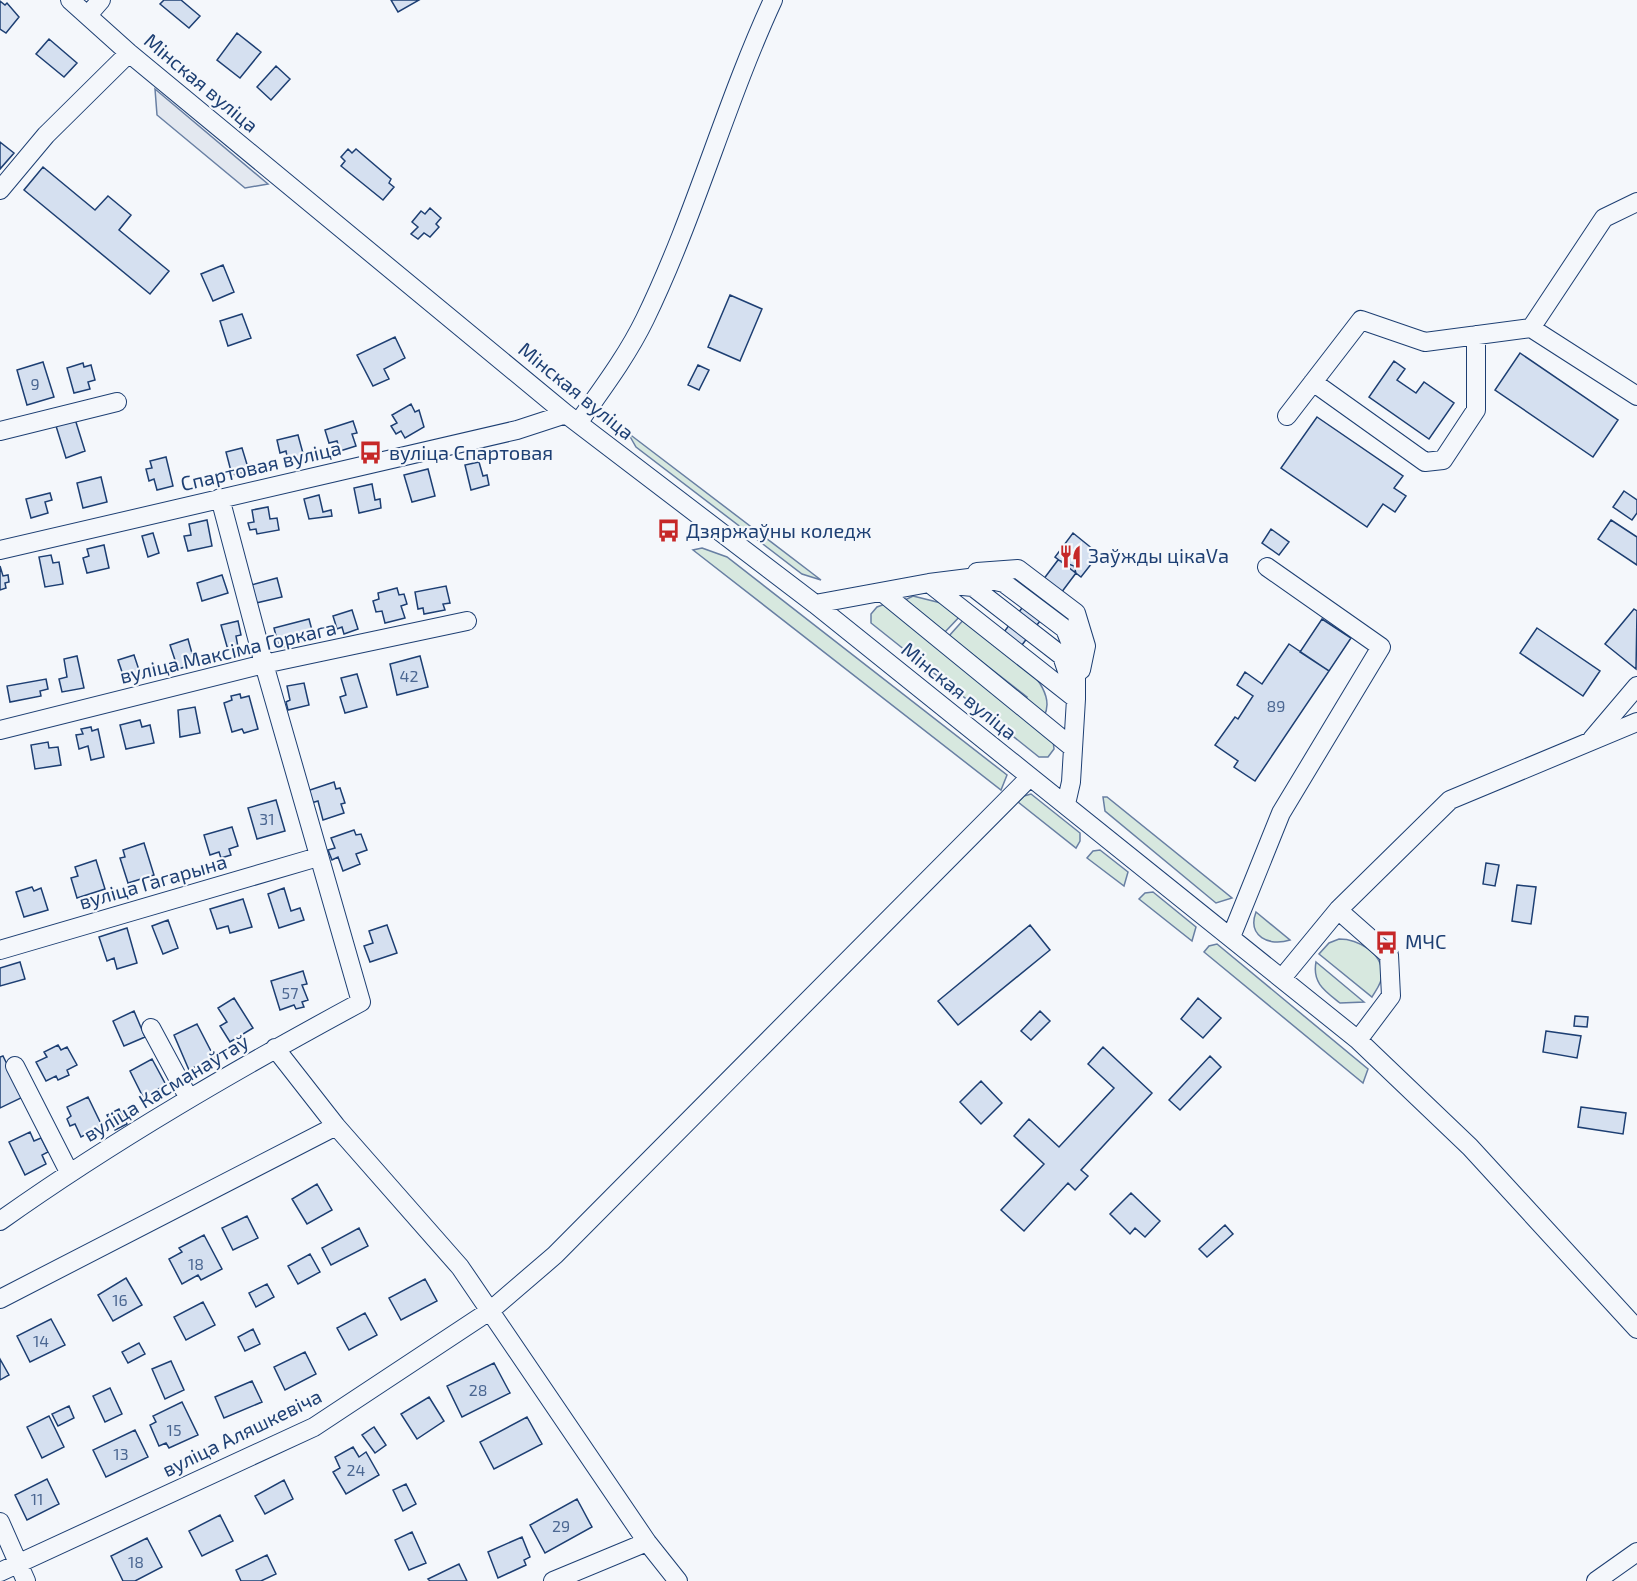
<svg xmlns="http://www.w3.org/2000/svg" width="1637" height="1581" viewBox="0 0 1637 1581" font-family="'Exo 2',sans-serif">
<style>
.green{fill:#d7e8df;stroke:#687fa3;stroke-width:1.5}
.parking{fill:#e3e8f0;stroke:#687fa3;stroke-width:1.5}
.building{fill:#d5e0f0;stroke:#1d3f73;stroke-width:1.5}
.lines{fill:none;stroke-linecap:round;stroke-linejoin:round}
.minor-casing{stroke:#1d3f73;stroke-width:20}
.minor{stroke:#f4f7fb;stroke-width:18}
.labels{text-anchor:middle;stroke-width:4.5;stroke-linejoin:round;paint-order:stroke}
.number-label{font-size:16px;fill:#4b6792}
.street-label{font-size:20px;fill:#1d3f73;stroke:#f4f7fb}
.poi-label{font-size:20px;fill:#1d3f73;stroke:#f4f7fb;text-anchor:start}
</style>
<rect width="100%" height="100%" fill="#f4f7fb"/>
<path class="green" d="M628 433 821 580 802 574 636 447Z
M702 548 727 557 1007 775 1001 790 693 550Z
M913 596 949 605 962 614 945 632 905 600Z
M885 604 1053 740 1054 749 1048 757H1039L871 623V614L877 607Z
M966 617C987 634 1063 682 1044 716L1025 701 1027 697 949 636Z
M1031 794 1080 833V841L1076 848 1018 802 1024 796Z
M1103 797H1107L1232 898 1216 903 1105 811Z
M1100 850 1128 872 1124 886 1087 858 1093 851Z
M1153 892 1196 927 1192 941 1139 899 1145 893Z
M1256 912 1290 940C1269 947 1247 936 1256 912Z
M1339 939C1358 939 1383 953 1382 975 1382 983 1376 990 1372 997L1319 954 1329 943Z
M1217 944 1368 1069 1363 1083 1204 952 1209 946Z
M1316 962 1364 1002 1340 1003C1325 991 1312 983 1316 962Z"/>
<path class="parking" d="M155 89 268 184 245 188 157 115Z"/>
<path class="building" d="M164 0H181L200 16 189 28 160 4Z
M391 0H419L398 12Z
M0 1 5 5 7 3 19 17 6 33 0 29Z
M237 33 261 52 240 78 217 60Z
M49 39 77 63 64 77 36 54Z
M276 66 290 79 271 100 257 87Z
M0 142 14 153 0 169Z
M348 149 352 153 356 149 391 179 389 183 394 187 383 200 341 166 345 161 341 157Z
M43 167 95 210 108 196 131 215 119 230 169 271 150 294 24 190Z
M430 208 441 218 436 224 439 227 430 237 424 233 418 239 411 234 418 227 412 222 421 211 425 214Z
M223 265 234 292 213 301 201 274Z
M730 295 762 309 740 361 708 347Z
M242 314 251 338 228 346 220 321Z
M395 337 405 358 384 369 389 379 373 386 357 355Z
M1520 353 1618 420 1593 457 1495 390Z
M1394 361 1405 369 1397 380 1416 393 1424 382 1454 403 1429 439 1369 397Z
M43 362 54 397 27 405 17 370Z
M83 363 84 367 91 365 95 380 88 382 90 389 74 393 67 368Z
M698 365 709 370 699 390 688 385Z
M411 404 415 412 419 410 424 427 405 438 401 431 396 434 391 426 397 423 392 415Z
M1317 417 1403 476 1394 488 1406 496 1395 512 1383 504 1367 527 1281 468Z
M75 419 85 451 66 458 56 426Z
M353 421 357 433 352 434 356 446 340 451 337 441 329 443 325 430Z
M298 435 304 457 288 461 286 451 280 453 277 440Z
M242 448 249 471 232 475 226 452Z
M166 457 173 486 157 490 154 479 149 481 146 469 152 468 150 461Z
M479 462 483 476 487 475 489 485 471 490 465 465Z
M428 469 435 496 412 502 404 475Z
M101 477 107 502 83 508 77 483Z
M372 484 375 500 380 499 381 508 359 513 354 488Z
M1624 491 1637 500V513L1632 520 1613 507Z
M50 493 52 500 45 502 48 513 31 518 26 499Z
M319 495 323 512 331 510 332 516 309 519 304 499Z
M268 507 270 519 277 518 279 530 257 534 256 529 250 530 248 523 254 522 252 510Z
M207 520 212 546 188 551 184 536 191 535 189 524Z
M1611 520 1637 537V565L1598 539Z
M1271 529 1289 542 1279 555 1262 543Z
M153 533 159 553 148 557 142 536Z
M1073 533 1099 554 1081 577 1055 557Z
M104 545 109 568 87 573 83 558 89 556 87 549Z
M51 555 53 563 59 562 63 584 45 587 39 557Z
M1058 560 1074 566 1076 573 1019 649 1001 636Z
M0 566 3 576 8 575 9 582 5 583 6 588 0 590Z
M222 575 228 593 202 601 197 583Z
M277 578 282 597 256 603 251 585Z
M446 586 450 603 443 604 445 610 424 614 423 608 418 609 415 592Z
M397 588 399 595 404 594 407 604 401 606 405 618 385 623 382 611 376 612 373 601 379 599 378 593Z
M1634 609 1637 611 1636 669 1605 644Z
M352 610 358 629 344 634 342 627 337 629 333 616Z
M309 619 314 638 279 648 274 628Z
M1322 619 1351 638 1329 671 1300 652Z
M238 621 241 635 236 636 238 647 228 650 221 625Z
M1537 628 1600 671 1583 696 1520 653Z
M188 639 195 664 178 669 170 645Z
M1289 644 1329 671 1255 781 1234 767 1238 761 1215 745 1235 717 1238 719 1253 696 1237 685 1245 672 1262 684Z
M134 655 141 676 125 681 118 660Z
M77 656 84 688 62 692 59 679 67 677 64 659Z
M420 656 428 687 397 695 390 664Z
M357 674 367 707 345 713 340 697 346 695 341 678Z
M46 679 48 689 40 691 41 696 10 702 7 686Z
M304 683 309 705 288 710 286 702 290 700 287 686Z
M240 694 241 698 249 696 258 729 244 733 242 729 232 732 224 703 232 700 231 696Z
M195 707 200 733 180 737 178 710Z
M140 720 142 727 150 725 154 743 126 749 120 725Z
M91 727 92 731 98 729 104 757 91 760 88 746 79 749 76 735 83 734 81 729Z
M48 742 49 748 58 747 61 765 35 769 31 745Z
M334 782 336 789 340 788 345 803 341 804 344 813 323 820 318 801 311 803 307 791Z
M276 800 285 831 257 839 248 808Z
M232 827 238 846 229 849 231 855 221 858 219 852 210 855 204 835Z
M354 830 356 835 361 834 367 850 356 854 360 864 343 871 338 857 332 860 328 850 335 848 331 838Z
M144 843 154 875 128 883 120 858 125 857 123 850Z
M96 860 105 889 77 898 71 878 78 876 75 867Z
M1486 863 1499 865 1495 886 1483 884Z
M1517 885 1536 887 1531 924 1512 921Z
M32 887 34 891 41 888 48 910 24 917 16 892Z
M284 888 291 911 300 908 304 920 279 928 268 894Z
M243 899 252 927 230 933 228 926 217 929 210 909Z
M168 920 178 948 163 954 152 926Z
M387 925 397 953 370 962 364 946 373 943 369 931Z
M1030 925 1050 950 958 1025 938 1001Z
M127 928 137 963 117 969 114 958 107 961 99 937Z
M20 962 25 979 0 986V968Z
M303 971 307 984 302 985 308 1000 302 1002 304 1007 296 1009 294 1005 280 1010 271 981Z
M234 998 253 1028 230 1042 220 1026 227 1022 218 1008Z
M1198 998 1221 1018 1203 1038 1181 1019Z
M134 1011 145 1037 124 1046 113 1021Z
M1040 1011 1050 1021 1031 1040 1021 1031Z
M1575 1016 1588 1017 1587 1027 1574 1026Z
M197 1024 214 1057 189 1070 174 1035Z
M1546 1031 1581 1036 1577 1058 1543 1052Z
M58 1045 61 1050 67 1047 77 1065 67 1070 69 1075 58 1080 56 1076 46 1081 36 1062 47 1057 44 1052Z
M1103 1047 1152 1093 1081 1170 1088 1176 1075 1190 1068 1183 1024 1231 1001 1210 1044 1164 1014 1136 1029 1119 1059 1147 1114 1088 1088 1064Z
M3 1056 23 1097 0 1108V1057Z
M1210 1056 1221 1067 1180 1110 1169 1100Z
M152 1059 166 1085 143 1097 130 1071Z
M981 1081 1002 1103 981 1124 960 1102Z
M88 1097 102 1126 81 1137 75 1124 70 1126 67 1119 71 1116 67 1107Z
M1581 1107 1626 1113 1623 1134 1578 1127Z
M119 1109 127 1124 115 1130 107 1115Z
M30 1132 34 1141 41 1138 48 1152 42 1155 46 1164 25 1175 9 1142Z
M317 1184 332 1210 307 1224 292 1199Z
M1131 1193 1160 1221 1145 1237 1135 1228 1130 1234 1110 1214Z
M247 1216 258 1238 233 1250 222 1228Z
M1225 1225 1233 1234 1207 1257 1199 1249Z
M359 1228 368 1246 331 1265 322 1248Z
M204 1235 222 1269 201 1280 198 1275 182 1284 169 1259 182 1252 179 1248Z
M310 1254 320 1272 298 1284 288 1266Z
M126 1278 142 1305 113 1321 98 1295Z
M425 1279 437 1301 401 1320 389 1298Z
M267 1284 274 1297 256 1307 249 1293Z
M203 1302 215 1325 186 1340 174 1317Z
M365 1313 377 1335 349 1350 337 1328Z
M51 1319 65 1345 30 1362 17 1336Z
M253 1329 260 1344 245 1351 238 1337Z
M139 1343 145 1354 128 1363 122 1352Z
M305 1352 316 1374 285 1390 274 1367Z
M0 1359 9 1375 0 1380Z
M171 1361 184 1390 165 1399 152 1369Z
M494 1363 510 1393 462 1417 447 1386Z
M252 1381 262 1402 224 1418 215 1397Z
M110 1388 122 1414 105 1422 93 1396Z
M429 1397 444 1421 417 1439 401 1414Z
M182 1402 198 1435 169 1448 166 1443 159 1446 150 1425 156 1422 153 1416Z
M69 1406 74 1418 58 1426 52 1414Z
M49 1416 64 1447 42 1458 27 1427Z
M527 1417 542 1444 494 1469 480 1442Z
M374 1427 386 1445 375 1453 362 1435Z
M135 1430 148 1457 106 1477 93 1450Z
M353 1447 359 1457 366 1452 379 1475 346 1494 333 1472 340 1468 335 1457Z
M47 1479 59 1504 27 1520 15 1495Z
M284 1480 293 1499 265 1514 255 1496Z
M406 1484 416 1504 403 1511 393 1490Z
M577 1499 592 1527 545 1553 530 1525Z
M220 1515 233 1541 202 1556 189 1531Z
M412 1532 426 1563 409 1570 395 1540Z
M522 1537 530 1557 524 1560 526 1565 498 1578 488 1552Z
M147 1538 162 1567 135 1581H123L111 1556Z
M267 1555 276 1574 261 1581H241L236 1570Z
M459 1564 467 1581H430L428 1579Z"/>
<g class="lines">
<defs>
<path id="minor" d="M70 0 129 53 566 414 815 604 1358 1040 1470 1147 1637 1329
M88 15 101 0
M0 190 46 135 129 53
M1531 328 1604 218 1637 202
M1313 382 1425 462 1443 460 1476 410V335
M1287 416 1361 320 1425 342 1531 328 1637 396
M578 423C602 389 627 356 645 319 695 216 725 104 773 0
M0 431 117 402
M0 550 517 430 566 414
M977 572 1018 569 1076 613 1086 646 1081 670
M929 583 1076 699
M952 585 973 587 1062 656 1071 683
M882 592 1073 748
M815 604 929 583 977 577 1004 583 1065 629 1076 657V699L1071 782 1066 804
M0 730 264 664 467 621
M1592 739 1637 686
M1338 910 1389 955 1391 996 1358 1040
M1231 937 1281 813 1381 647 1267 567
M0 950 318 857
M1282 978 1338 910 1450 800 1637 722
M151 1028 186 1093
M275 1048 336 1126 460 1267 647 1542 678 1581
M15 1066 69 1172
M0 1221C114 1140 237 1069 361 1002L264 664 220 498
M0 1299 336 1126
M0 1522 26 1581
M0 1572 314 1427 491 1310 555 1255 1030 777
M553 1581 647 1542
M1596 1581 1637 1552"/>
</defs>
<use href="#minor" class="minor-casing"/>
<use href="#minor" class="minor"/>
</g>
<defs>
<symbol id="bus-bare" viewBox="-9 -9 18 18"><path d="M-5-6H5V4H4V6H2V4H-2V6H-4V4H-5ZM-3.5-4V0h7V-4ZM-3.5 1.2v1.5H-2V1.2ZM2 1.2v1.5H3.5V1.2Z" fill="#c62828" stroke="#f4f7fb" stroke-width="2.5" paint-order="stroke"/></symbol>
<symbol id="restaurant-bare" viewBox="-9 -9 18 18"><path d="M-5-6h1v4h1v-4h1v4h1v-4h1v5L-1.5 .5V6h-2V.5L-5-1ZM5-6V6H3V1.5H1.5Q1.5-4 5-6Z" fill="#c62828" stroke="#f4f7fb" stroke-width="2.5" paint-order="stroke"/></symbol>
</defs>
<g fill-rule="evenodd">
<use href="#bus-bare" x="354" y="436" width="33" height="33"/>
<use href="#bus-bare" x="652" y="514" width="33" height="33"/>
<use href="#restaurant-bare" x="1054" y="540" width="33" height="33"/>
<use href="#bus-bare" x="1370" y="926" width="33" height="33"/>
</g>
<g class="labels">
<g class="number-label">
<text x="35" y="390">9</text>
<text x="409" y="682">42</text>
<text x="1276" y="712">89</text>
<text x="267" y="825">31</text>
<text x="290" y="999">57</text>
<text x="196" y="1270">18</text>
<text x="120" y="1306">16</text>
<text x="41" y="1347">14</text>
<text x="478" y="1396">28</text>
<text x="174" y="1436">15</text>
<text x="121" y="1460">13</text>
<text x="356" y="1476">24</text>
<text x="37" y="1505">11</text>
<text x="561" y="1532">29</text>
<text x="136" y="1568">18</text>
</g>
<g class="street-label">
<text transform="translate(201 83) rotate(40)" y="7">Мінская вуліца</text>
<text transform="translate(576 391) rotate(39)" y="7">Мінская вуліца</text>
<text transform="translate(261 466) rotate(-13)" y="7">Спартовая вуліца</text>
<text transform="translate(228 652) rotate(-13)" y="7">вуліца Максіма Горкага</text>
<text transform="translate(959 691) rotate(39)" y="7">Мінская вуліца</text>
<text transform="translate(153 882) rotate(-16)" y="7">вуліца Гагарына</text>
<text transform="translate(166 1088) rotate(-31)" y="7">вуліца Касманаўтаў</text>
<text transform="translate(242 1433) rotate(-26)" y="7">вуліца Аляшкевіча</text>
</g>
<g class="poi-label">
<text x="389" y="460">вуліца Спартовая</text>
<text x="686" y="538">Дзяржаўны коледж</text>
<text x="1088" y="563">Заўжды цікаVа</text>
<text x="1405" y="949">МЧС</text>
</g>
</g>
</svg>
